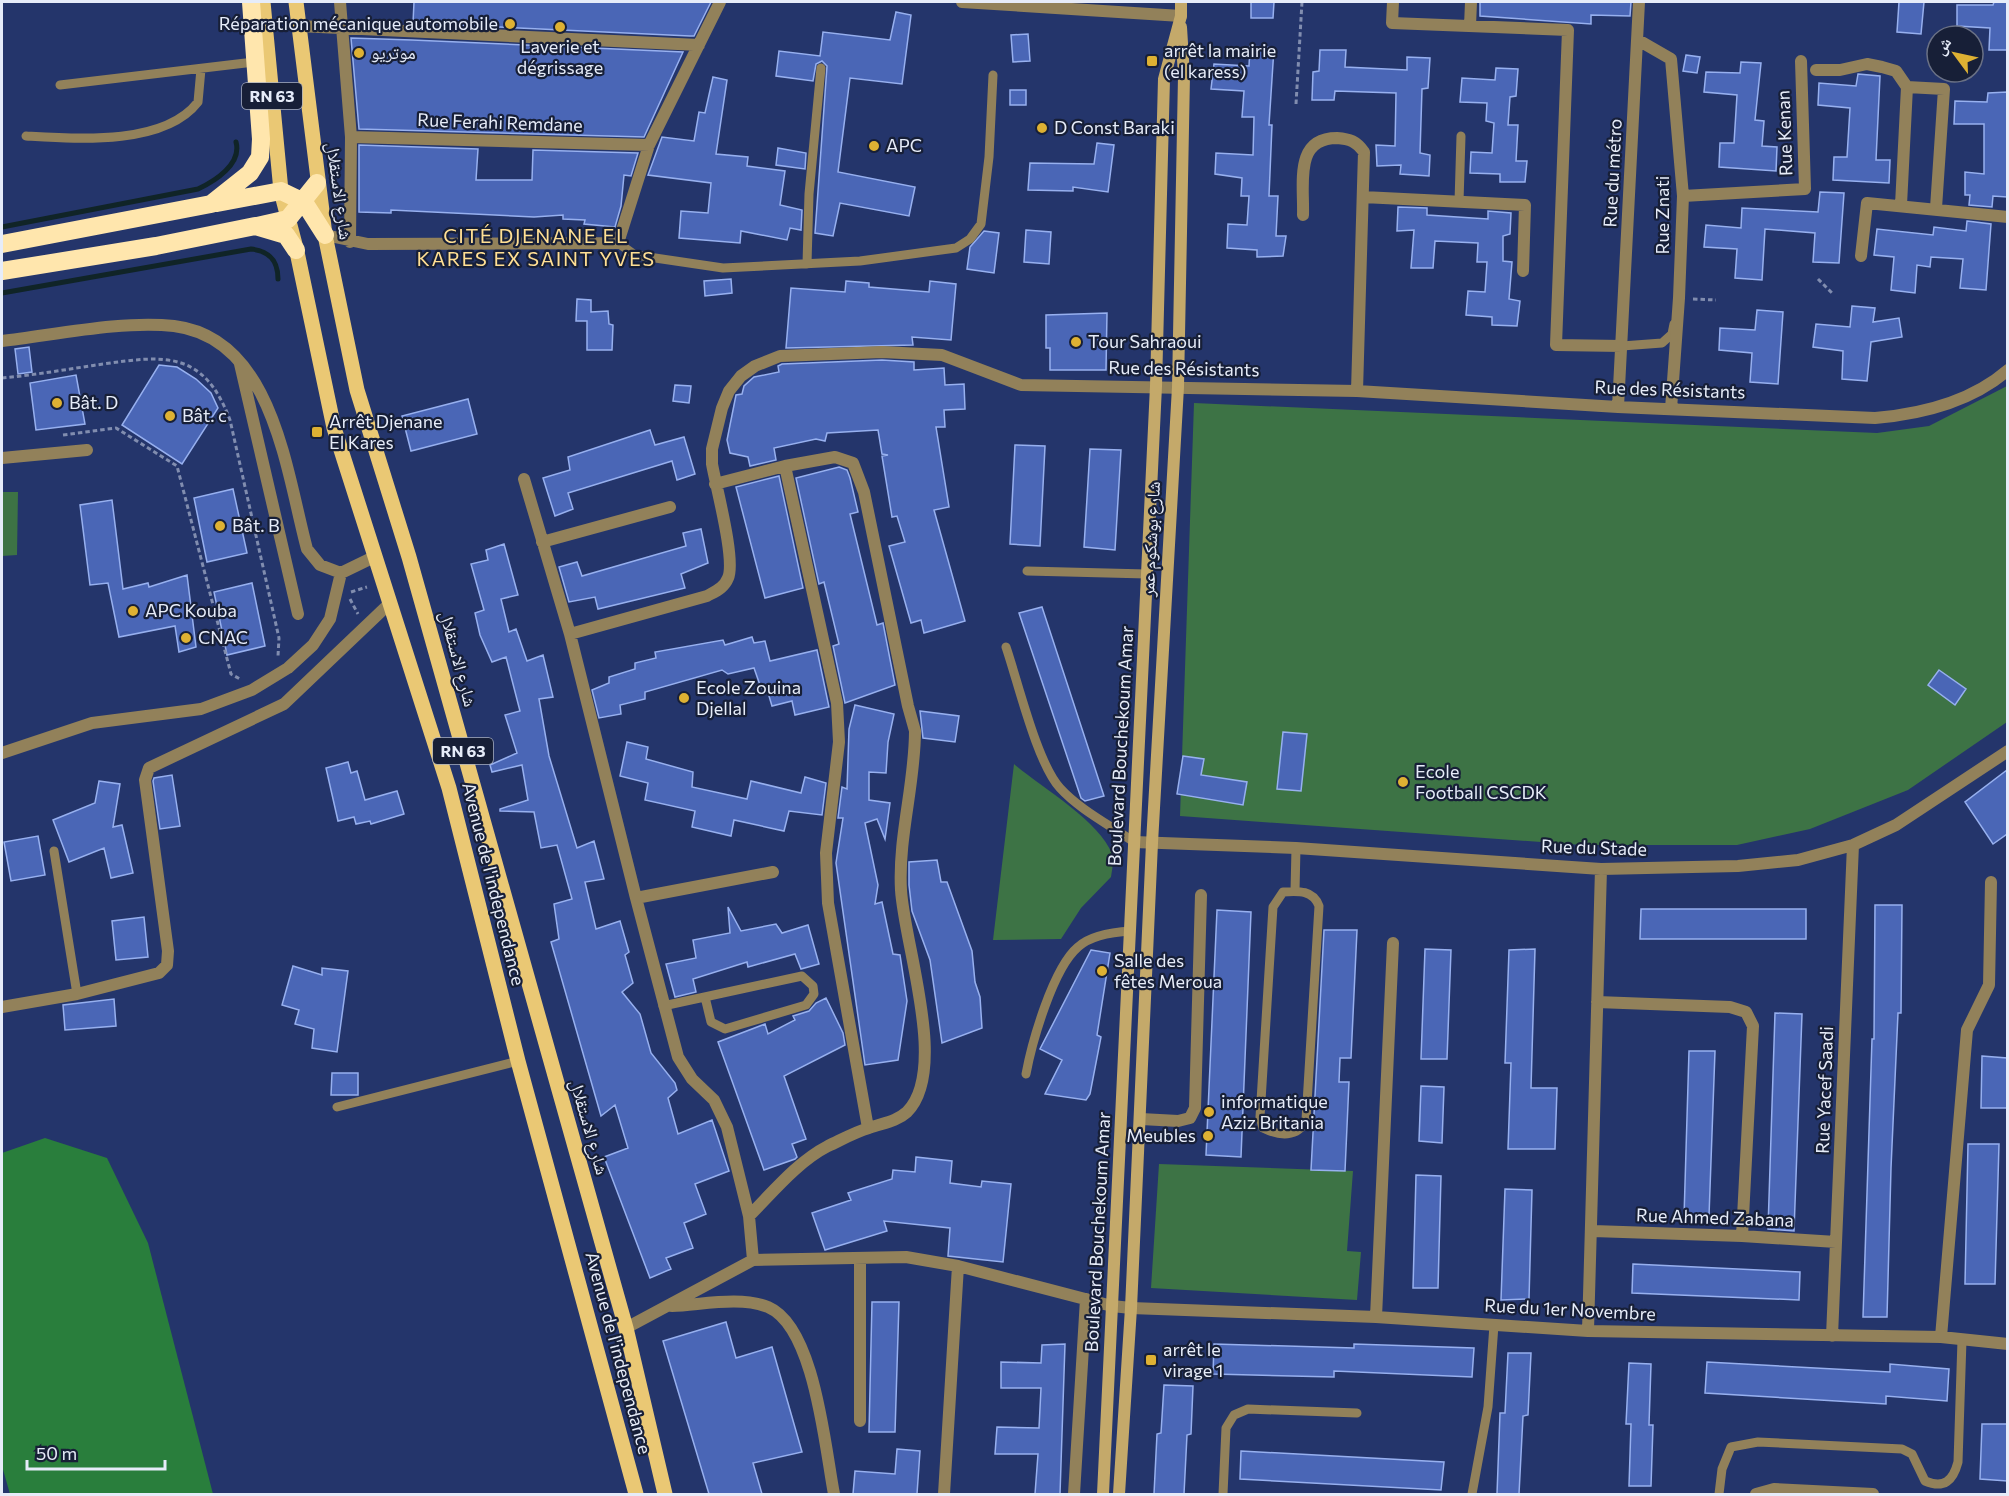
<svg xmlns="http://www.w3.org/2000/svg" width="2009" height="1496" viewBox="0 0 2009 1496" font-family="Commissioner,'Noto Naskh Arabic',sans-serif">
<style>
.green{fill:#3d7345}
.forest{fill:#297e3c}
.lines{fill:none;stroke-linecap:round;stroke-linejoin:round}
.stream{stroke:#102427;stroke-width:5}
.building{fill:#4a66b6;stroke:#97b0ef;stroke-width:1.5}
.path{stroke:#818daf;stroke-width:3;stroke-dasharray:4.5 3;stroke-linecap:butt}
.lane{stroke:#92815a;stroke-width:9}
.street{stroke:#92815a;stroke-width:12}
.secondary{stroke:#c4a96a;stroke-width:12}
.primary{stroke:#eac874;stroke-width:15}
.highway{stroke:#ffe6ad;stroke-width:18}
.poi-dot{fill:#deb133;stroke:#171f37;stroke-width:2}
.labels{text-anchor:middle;stroke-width:4.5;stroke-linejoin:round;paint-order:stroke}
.shield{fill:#171f37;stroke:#a8aebf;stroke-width:1.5}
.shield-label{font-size:16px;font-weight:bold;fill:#e6ecf9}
.poi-label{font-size:18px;fill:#e6ecf9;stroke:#171f37;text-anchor:start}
.street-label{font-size:18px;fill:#e6ecf9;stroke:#171f37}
.neighbourhood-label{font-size:20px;letter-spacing:1.5px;fill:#ffdf94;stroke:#171f37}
</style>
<rect width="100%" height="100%" fill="#24356b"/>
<path class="green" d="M2007 386V722L1908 790 1810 829 1737 845H1582L1180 816 1194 403 1877 433 1929 426Z
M2 492H18L17 555 2 556Z
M1014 764C1041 787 1100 821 1112 854 1114 861 1112 870 1111 877L1081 908 1061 939 993 940Z
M1159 1164 1353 1171 1347 1251 1361 1252 1357 1300 1151 1288Z"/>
<path class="forest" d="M45 1138 107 1158 148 1243 213 1494H10L2 1466V1153Z"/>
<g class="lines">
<path class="stream" d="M2 227 198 189C215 181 242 164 236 142
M2 293 251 249C269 251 278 260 278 279"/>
</g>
<path class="building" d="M414 2H711L694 36H690L413 23Z
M1251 2H1274L1273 18H1251Z
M1480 2H1631L1630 16 1591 15V24L1480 16Z
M1899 2H1924L1921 34 1897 32Z
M1994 2H2007V50H1989L1990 28 1957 26V5H1993Z
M896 12 911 15 902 84 850 78 838 172 915 187 909 216 840 203 833 236 815 233 827 66 822 61 816 64 813 81 776 76 779 51 820 56 823 32 890 40Z
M1028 34 1030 61 1013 62 1011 35Z
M351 38 412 40 683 52 644 137 359 129Z
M1250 46 1274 48 1269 125H1272L1269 196H1278L1276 236H1286L1283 256 1257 257V250L1227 248 1228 224 1247 225 1249 196H1241L1242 178 1215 174 1216 153 1253 155 1254 117H1242L1244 91 1211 89 1214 64 1249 66Z
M1320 50H1346L1345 67 1407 70V57L1430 58 1428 88 1422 89 1420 153 1430 155 1429 176 1400 174 1401 165 1377 166 1376 145 1395 146 1396 93 1335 91 1334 100H1312L1313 72 1319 71Z
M1686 55 1700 57 1697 73 1683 71Z
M1741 62 1761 63 1755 120 1764 121 1762 146 1777 147 1776 171 1719 167 1720 143H1734L1737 95 1704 92 1706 72 1740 73Z
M1496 68 1518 69 1516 96 1510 97 1508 125H1518L1516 161H1527L1525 182H1500V174L1470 173 1471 152 1492 153 1494 123 1486 121 1487 103 1460 102 1462 78 1495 80Z
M1858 74 1880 76 1876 160H1890L1889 183 1833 180 1834 157H1847L1850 108 1818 105 1819 83 1856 86Z
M713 77 727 80 716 154 748 157 747 166 785 171 780 205 802 210 801 230 790 228 787 240 741 231 740 243 679 238 681 211 708 213 711 183 648 175 662 137 694 141 699 112 705 113Z
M1010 90H1026V105H1010Z
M2007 92V197L1993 196 1992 207 1969 205 1970 195H1965V172L1984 174V124H1954L1955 101 1987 102 1988 93Z
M1097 143 1114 145 1108 192 1073 187V191L1028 190 1030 163 1094 164Z
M359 145 478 149 476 180H532L533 150 638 153 631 176 624 175 621 206 615 227 584 224 585 220 563 219V215L534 217 391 210V213L359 212Z
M778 148 806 153 805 169 776 165Z
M1820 192 1844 193 1839 263 1813 262 1815 233 1765 229 1762 280 1735 278 1737 249 1704 247 1706 225 1741 228 1742 208 1818 212Z
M1398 207 1427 208V215L1488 219V211L1511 213 1510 234 1503 236V261L1512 262 1509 299 1520 301 1517 326 1492 325V317L1466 315 1468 291 1485 292 1487 262H1477L1478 243 1435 241 1433 268H1411L1414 230 1397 231Z
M1967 221 1991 224 1986 290 1960 288 1963 259 1931 257 1930 267 1917 265 1915 293 1891 290 1894 257 1874 255 1877 229 1933 235 1934 227 1966 231Z
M1026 230 1051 232 1049 264 1024 262Z
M984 231 999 233 994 273 967 269 970 247Z
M731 279 732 293 705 296 704 281Z
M846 281 869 283V287L929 292 930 281 956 284 951 340 912 337 913 345 786 348 791 288 845 292Z
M577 299 591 300V312L608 311 609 324 613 325 612 350H587V321H576Z
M1852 306 1875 308 1873 322 1899 318 1902 337 1871 342 1867 381 1842 379 1843 351 1813 347 1816 324 1850 327Z
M1757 310 1783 312 1778 384 1750 382 1752 353 1719 350 1720 328 1755 330Z
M1107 313 1106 370H1050V348H1046V315Z
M29 347 32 372 18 374 15 349Z
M882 360 914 362V370L944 368 945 385 964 384 965 409 944 410 945 427H936L949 507 934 510 965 621 924 633 921 620 911 623 889 546 905 542 897 516 892 517 882 456 888 455 882 454 878 430 827 433 825 441 816 439 774 448 776 460 750 466 748 457 730 453 727 440 736 395 742 394 744 386 754 377 779 372 778 366 782 364Z
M159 365 177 367 196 379 211 393 218 408 182 464 122 425Z
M76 375 85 424 36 430 30 383Z
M675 385 691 386 689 403 673 401Z
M468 399 477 434 411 451 402 416Z
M650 430 655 445 684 437 695 474 677 480 672 461 568 493 573 509 555 516 543 478 570 470 568 457Z
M1015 445 1045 446 1040 546 1010 544Z
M1090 449 1121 450 1115 550 1084 547Z
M839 467 847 470 850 478 858 512 850 514 877 625 883 623 895 685 845 703 833 646 839 644 824 582 819 584 796 478Z
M779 476 803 588 765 598 736 487Z
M233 489 247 553 207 562 194 498Z
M112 500 123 589 148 583 149 587 187 575 196 647 179 652 175 626 119 637 108 583 90 585 80 505Z
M701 529 708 563 681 574 685 588 598 609 595 597 569 602 559 567 577 562 582 576 686 546 683 533Z
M504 544 518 595 501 599 509 632 516 629 527 661 543 655 553 697 539 699 549 756 577 848 594 841 604 879 585 882 596 929 620 921 629 952 625 955 633 983 622 992 640 1014 651 1053 675 1083 677 1090 668 1098 678 1134 712 1120 729 1171 695 1184 706 1214 684 1223 693 1248 666 1258 671 1269 650 1278 604 1157 628 1148 615 1105 601 1116 551 942 559 939 554 904 572 899 557 845 541 848 534 812 500 811V809L528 800 522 765 492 772 490 765 517 753 505 715 520 711 506 657 492 662 480 635 475 613 484 610 471 564 488 560 486 550Z
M252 583 265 646 227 655 214 592Z
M1042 607 1104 796 1085 801 1081 798 1019 613Z
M752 637 754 643 765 641 770 661 817 650 829 707 795 715 792 701 772 706 766 686 761 688 754 668 728 674 722 670 645 692V699L620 705 621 714 599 718 592 690 609 683V677L635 669V663L656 658 655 652 723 640 725 645Z
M1939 670 1966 689 1955 705 1928 685Z
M855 705 894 714 888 742 886 773 869 772V800L890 803 885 839 877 819 865 823 878 885 875 904 882 902 893 954 900 955 907 1001 898 1060 865 1065 836 863 843 818H838L842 787 847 789 849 729Z
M920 711 959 716 955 742 923 738Z
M1283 732 1307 734 1301 791 1277 789Z
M627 742 648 747 646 759 693 772 692 787 747 799 751 781 801 793 805 777 826 783 822 815 789 811 784 831 734 820 731 836 692 827 695 811 645 800 648 783 620 776Z
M1183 756 1204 759 1201 775 1247 782 1243 805 1177 794Z
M348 762 351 773 357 771 365 800 397 791 404 814 371 824 370 821 356 824 354 817 338 821 326 768Z
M2007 770V834L1993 844 1965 802Z
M172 775 180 826 160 829 153 781 154 778Z
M99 781 120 784 113 827 122 825 133 873 111 878 104 848 69 862 53 820 95 803Z
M38 836 45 875 11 881 4 842Z
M937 860 941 882H947L972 951 975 982 980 997 982 1028 942 1043 930 960 912 911 909 885V862Z
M1875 905H1902L1901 1013H1898L1891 1168 1887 1317H1863L1872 1039H1874Z
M728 907 741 931 776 924 782 933 808 925 819 964 801 969 795 954 748 967 747 962 693 979 696 992 675 997 666 964 696 958 693 940 730 933Z
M1641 909H1806V939H1640Z
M1217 910 1251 912 1241 1157 1206 1155Z
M144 917 148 957 116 960 112 921Z
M1324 930H1357L1351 1058H1340L1339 1082H1349L1345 1171 1311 1170Z
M1425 949 1451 950 1447 1059H1421Z
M1535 949 1531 1088H1557L1555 1149H1508L1511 1063H1505L1509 950Z
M1091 950 1110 953 1097 1035 1101 1037 1090 1094 1086 1100 1045 1094 1062 1060 1040 1049Z
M293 966 322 975V968L348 971 337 1052 312 1048 314 1029 295 1024 299 1010 282 1005Z
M826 998 843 1033 845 1045 784 1076 806 1139 792 1144 797 1157 795 1159 764 1170 718 1042 765 1024 768 1034 795 1020 793 1016 809 1011 816 1003Z
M114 999 116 1026 65 1030 63 1005Z
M1775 1013 1802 1014 1794 1231 1768 1229Z
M1689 1051H1715L1709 1216 1684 1217Z
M1982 1056 2007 1058V1108H1981Z
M332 1073H358V1095H331Z
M1421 1086 1444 1087 1442 1143 1419 1141Z
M1968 1144H1999L1995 1284H1965Z
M916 1157 952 1161 950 1183 981 1187 982 1181 1011 1184 1003 1262 948 1256 950 1228 884 1221 887 1231 825 1250 812 1213 851 1200 848 1193 892 1179 893 1170 915 1172Z
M1416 1175 1441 1176 1438 1288H1413Z
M1505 1189 1532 1190 1529 1299 1501 1300Z
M1633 1264 1800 1272 1799 1300 1632 1293Z
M872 1302H899L895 1432H869Z
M726 1322 736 1358 772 1347 802 1452 753 1463 762 1494H709L663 1341Z
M1065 1344 1060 1494H1035L1038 1454H995L997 1427 1039 1428 1041 1388H1001V1362L1041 1363 1042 1345Z
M1214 1344 1354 1348V1344L1474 1348 1472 1377 1334 1371V1377L1213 1374Z
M1508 1353H1531L1528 1415 1523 1416 1519 1494H1497L1500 1413H1505Z
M1707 1362 1890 1372V1364L1949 1369 1947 1401 1886 1396V1404L1705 1393Z
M1629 1363 1651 1364 1649 1425H1653L1651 1486H1629L1631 1424H1626Z
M1164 1385 1193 1386 1191 1434 1187 1435 1184 1494H1154L1157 1434 1161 1433Z
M1982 1424H2007V1481L1980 1479Z
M897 1449 920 1451 917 1494H853L855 1471 895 1474Z
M1241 1451 1444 1462 1441 1490 1240 1479Z"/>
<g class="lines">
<path class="path" d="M1296 104 1302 2
M1818 279 1833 294
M1693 299 1716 300
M2 378C35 375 69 369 103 364 166 355 204 351 230 420L279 638 278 656
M63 435 116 428 177 466 231 674 240 679
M351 592 367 587
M350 599 358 614"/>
<path class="lane" d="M60 85 254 62
M26 136C76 139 164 146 198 102L201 69
M1459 202 1461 136
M618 243 635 255 723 268 860 261 956 248 970 239 981 224 989 157 993 75
M807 264 809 194 821 68
M1622 346 1662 343 1672 334 1674 324
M1027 571 1147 574
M1006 647C1018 682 1037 763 1060 788 1080 810 1110 825 1134 842
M54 851 77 994
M1295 891 1296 848
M1283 892C1299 891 1313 890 1319 906L1306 1120C1298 1138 1279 1136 1263 1128L1260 1117 1273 907Z
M663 1006 802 976 813 986 814 994 806 1005 725 1029 711 1022 705 997
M1026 1074C1032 1042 1053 968 1078 947 1091 935 1114 932 1131 931
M337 1107 518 1061
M1223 1494 1226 1428 1234 1415 1248 1409 1357 1413
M1472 1494 1488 1407 1494 1325
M1719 1494 1722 1469 1731 1447 1758 1442 1902 1449 1912 1454 1925 1481C1944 1489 1953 1481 1958 1462L1962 1340"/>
<path class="street" d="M340 2 351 137 350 242
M962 2 1181 16
M1393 2 1392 23 1568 30 1556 345 1622 346
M298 26 699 45
M1470 26 1471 2
M1638 40 1671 59 1683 196 1679 298 1671 409
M1816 70H1840L1867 64 1882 67 1896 71 1907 87 1901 205
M1907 87 1944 89 1936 208
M351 137 649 145
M1683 196 1805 189 1801 61
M1363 197 1525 205 1523 271
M1303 215C1304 183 1294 138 1337 138 1350 139 1356 141 1364 152L1357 391
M325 235 368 244 618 243 649 145 720 2
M1861 256 1867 203 2008 217
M2 341C54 335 123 320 174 326 273 338 286 471 307 549L320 565 341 573 376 556
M240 364 298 614
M1618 407 1639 2
M2 458 87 450
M785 466 837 703 839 742 826 853 828 903 868 1128
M524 479 570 634 636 898 773 872
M715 484 785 466 835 457 853 463 864 492 908 706 915 731C915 784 898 837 901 890 904 944 949 1070 907 1112 896 1122 882 1123 869 1128 855 1132 841 1140 828 1146 797 1162 773 1192 749 1216
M542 542 670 507
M570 634 707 596C716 591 724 588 728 578 736 560 716 487 712 464V449L722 408 729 391 741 376 755 366 780 356 882 352 942 355 1021 385 1357 391 1618 407 1875 418C1922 414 1971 402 2008 370
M2 753 92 723 201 709 252 690 288 668 313 645 330 619 341 573
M1134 842 1296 848 1601 869 1738 866 1798 860 1853 845 1896 825 2008 751
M636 898 678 1057 692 1079 714 1100 727 1127 749 1216 753 1260
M1597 1002 1730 1007 1746 1012 1753 1026 1742 1236
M2 1007 77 994 159 973 167 965 168 951 145 780 149 768 284 704 390 603
M1141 1119 1178 1121 1190 1118 1195 1108 1201 895
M1593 1231 1742 1236 1836 1242
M672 1306C701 1305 740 1296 768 1307 815 1327 825 1448 834 1494
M1376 1317 1393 943
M626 1328 753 1260 906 1257 958 1266
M1588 1331 1601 869
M1832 1336 1853 845
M1941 1337 1967 1030 1989 985 1991 882
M860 1421V1258
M944 1494 958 1266 1112 1306 1131 1308 1376 1317 1588 1331 1941 1337 2008 1344
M1074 1494 1086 1299
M1756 1494 1774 1489 1873 1494"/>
<path class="secondary" d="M1103 1494 1156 386 1164 79 1181 16V2
M1119 1494 1131 1308 1152 843 1178 387 1184 76 1181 27"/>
<path class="primary" d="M263 2 281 191 297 252 334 428 449 788 518 1061 636 1494
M296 2 325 235 357 390 409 557 626 1328 665 1494"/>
<path class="highway" d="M217 203 281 191 304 202 325 235
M257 226 288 219 317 183
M2 244 211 204 250 173 260 157 261 139 251 2
M2 271 156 246 255 226 286 235 296 250"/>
</g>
<g class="poi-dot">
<circle cx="510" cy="24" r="6"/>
<circle cx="560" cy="27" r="6"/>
<circle cx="359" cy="53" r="6"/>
<rect x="1146" y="55" width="12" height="12" rx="3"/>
<circle cx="1042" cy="128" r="6"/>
<circle cx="874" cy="146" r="6"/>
<circle cx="1076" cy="342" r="6"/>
<circle cx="57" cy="403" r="6"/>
<circle cx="170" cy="416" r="6"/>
<rect x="311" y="426" width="12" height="12" rx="3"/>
<circle cx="220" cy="526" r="6"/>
<circle cx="133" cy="611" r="6"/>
<circle cx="186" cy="638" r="6"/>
<circle cx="684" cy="698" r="6"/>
<circle cx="1403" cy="782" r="6"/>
<circle cx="1102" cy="971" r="6"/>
<circle cx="1209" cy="1112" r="6"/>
<circle cx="1208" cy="1136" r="6"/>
<rect x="1145" y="1354" width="12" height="12" rx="3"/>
</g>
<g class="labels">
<g class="shield">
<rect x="242" y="83" width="60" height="26" rx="4.5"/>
<rect x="433" y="738" width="60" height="26" rx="4.5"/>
</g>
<g class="shield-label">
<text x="272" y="102">RN 63</text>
<text x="463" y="757">RN 63</text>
</g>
<g class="poi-label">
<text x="498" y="30" text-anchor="end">Réparation mécanique automobile</text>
<text x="560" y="53" text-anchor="middle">Laverie et<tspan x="560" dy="21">dégrissage</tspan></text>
<text x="1164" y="57">arrêt la mairie<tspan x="1164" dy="21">(el karess)</tspan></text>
<text x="371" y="59">موتريو</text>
<text x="1054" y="134">D Const Baraki</text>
<text x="886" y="152">APC</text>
<text x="1088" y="348">Tour Sahraoui</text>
<text x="69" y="409">Bât. D</text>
<text x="182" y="422">Bât. c</text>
<text x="329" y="428">Arrêt Djenane<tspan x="329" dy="21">El Kares</tspan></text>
<text x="232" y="532">Bât. B</text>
<text x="145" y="617">APC Kouba</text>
<text x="198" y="644">CNAC</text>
<text x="696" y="694">Ecole Zouina<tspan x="696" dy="21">Djellal</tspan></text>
<text x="1415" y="778">Ecole<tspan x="1415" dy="21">Football CSCDK</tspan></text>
<text x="1114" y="967">Salle des<tspan x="1114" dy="21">fêtes Meroua</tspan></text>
<text x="1221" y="1108">informatique<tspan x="1221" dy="21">Aziz Britania</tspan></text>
<text x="1196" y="1142" text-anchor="end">Meubles</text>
<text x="1163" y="1356">arrêt le<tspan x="1163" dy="21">virage 1</tspan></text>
</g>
<g class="street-label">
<text transform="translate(500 123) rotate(2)" y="6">Rue Ferahi Remdane</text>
<text transform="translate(1785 133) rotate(-92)" y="6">Rue Kenan</text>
<text transform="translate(1613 173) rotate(-87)" y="6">Rue du métro</text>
<text transform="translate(339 191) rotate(82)" y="6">شارع الاستقلال</text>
<text transform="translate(1663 215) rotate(-90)" y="6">Rue Znati</text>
<text transform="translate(1184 369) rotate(1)" y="6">Rue des Résistants</text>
<text transform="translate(1670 390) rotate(2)" y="6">Rue des Résistants</text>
<text transform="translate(1151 539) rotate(-87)" y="6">شارع بوشكوم عمر</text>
<text transform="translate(458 659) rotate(75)" y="6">شارع الاستقلال</text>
<text transform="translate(1121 746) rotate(-87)" y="6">Boulevard Bouchekoum Amar</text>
<text transform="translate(1594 848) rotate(2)" y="6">Rue du Stade</text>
<text transform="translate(493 884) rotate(76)" y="6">Avenue de l'independance</text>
<text transform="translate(1825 1090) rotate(-88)" y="6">Rue Yacef Saadi</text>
<text transform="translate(589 1127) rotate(74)" y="6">شارع الاستقلال</text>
<text transform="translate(1715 1218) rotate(2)" y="6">Rue Ahmed Zabana</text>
<text transform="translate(1098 1232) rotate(-87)" y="6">Boulevard Bouchekoum Amar</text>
<text transform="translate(1570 1310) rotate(3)" y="6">Rue du 1er Novembre</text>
<text transform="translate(618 1353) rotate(75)" y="6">Avenue de l'independance</text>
</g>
<g class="neighbourhood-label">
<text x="536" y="243">CITÉ DJENANE EL<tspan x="536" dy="23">KARES EX SAINT YVES</tspan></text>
</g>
</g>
<rect width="2009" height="1496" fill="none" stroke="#e6ecf9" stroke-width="6"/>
<g transform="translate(1955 54) rotate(303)"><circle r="28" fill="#171f37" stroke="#6a7185" stroke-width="1.5"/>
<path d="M0-4.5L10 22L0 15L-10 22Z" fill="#deb133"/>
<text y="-9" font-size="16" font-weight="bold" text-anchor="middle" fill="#e6ecf9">ش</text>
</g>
<path d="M27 1460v9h138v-9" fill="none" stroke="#e6ecf9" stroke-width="3"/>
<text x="36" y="1460" font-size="18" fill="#e6ecf9" stroke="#171f37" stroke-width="4.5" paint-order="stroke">50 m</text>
</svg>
